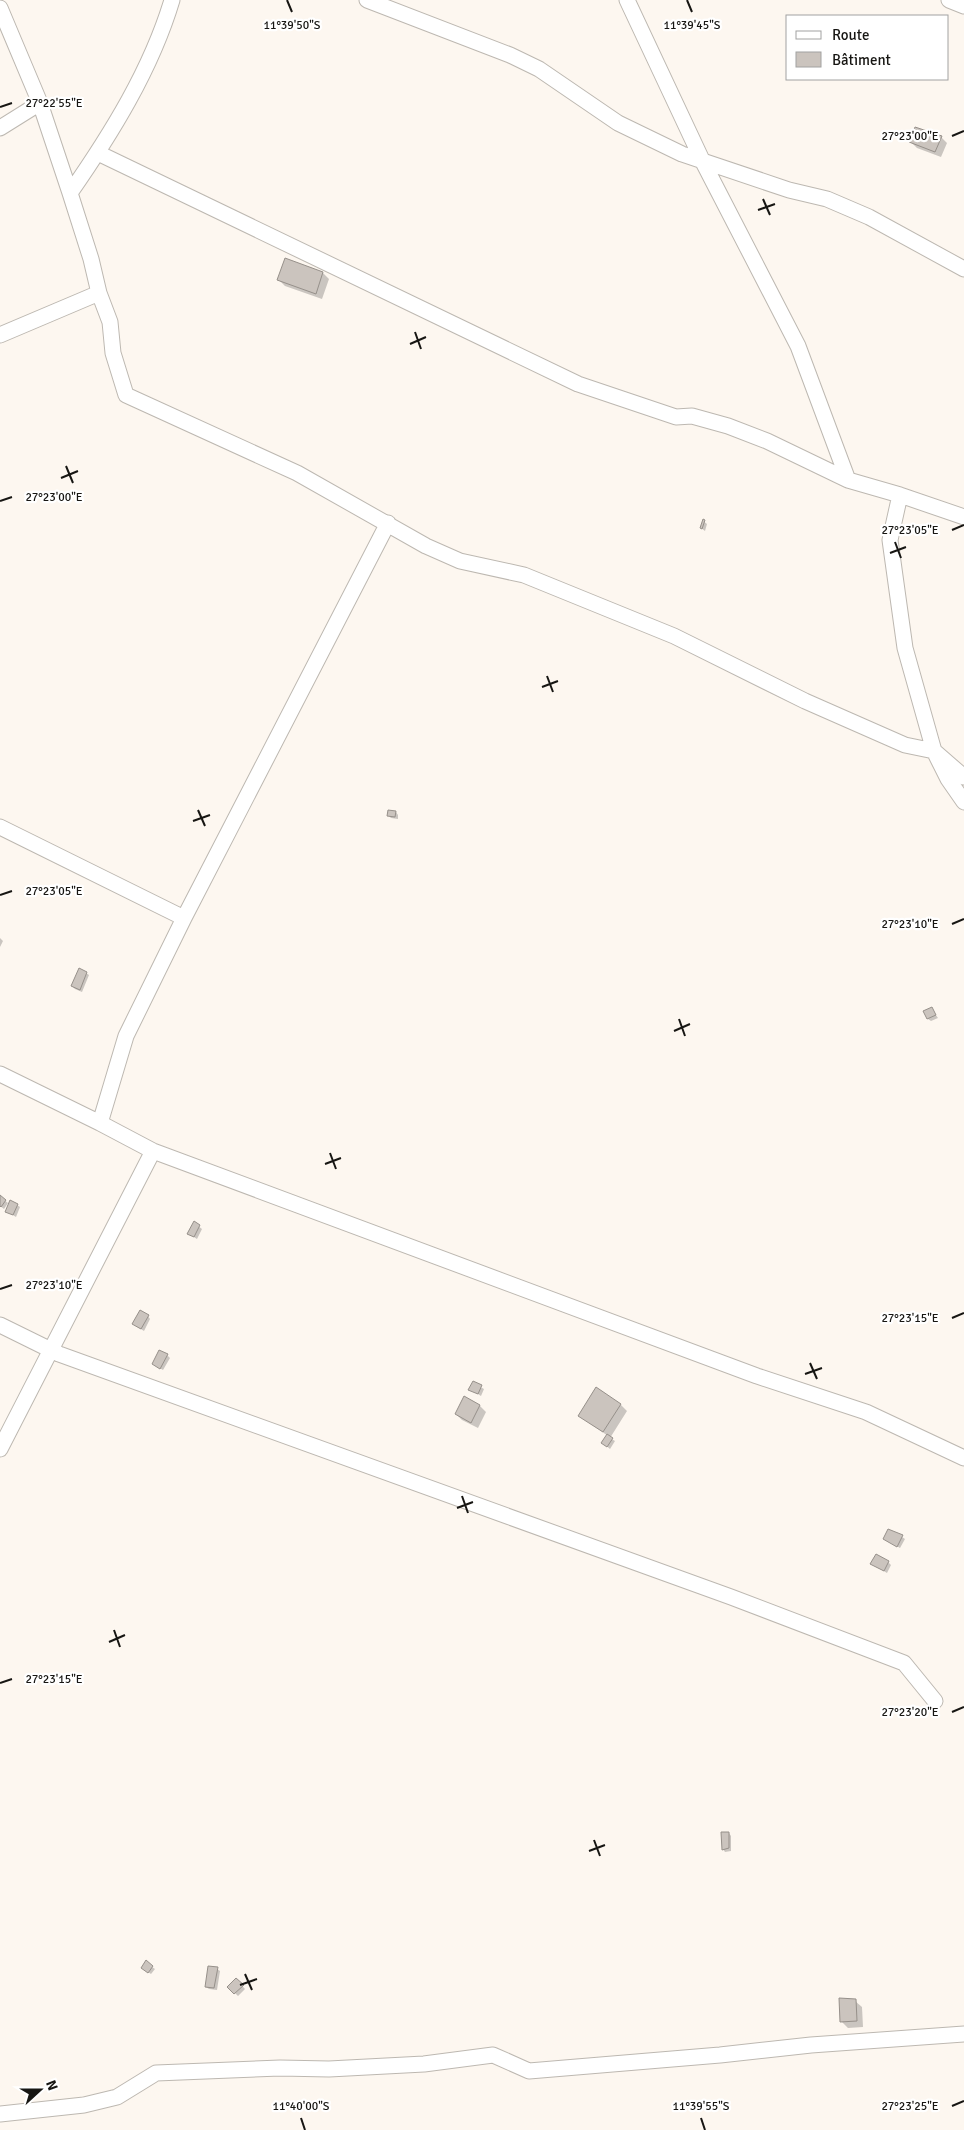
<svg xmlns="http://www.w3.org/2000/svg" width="964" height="2130" viewBox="0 0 964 2130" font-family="Signika,sans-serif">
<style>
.shadow{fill:#0003}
.building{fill:#cbc4be;stroke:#96908a}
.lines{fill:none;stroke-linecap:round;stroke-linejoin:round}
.street-casing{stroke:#bdb8b1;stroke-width:17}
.street{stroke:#fff;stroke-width:15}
.ticks{fill:none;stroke:#171613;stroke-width:2}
.ticks-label{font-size:12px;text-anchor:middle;fill:#171613;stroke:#fff;stroke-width:4.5;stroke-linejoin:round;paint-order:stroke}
</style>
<rect width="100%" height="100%" fill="#fdf7f0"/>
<path class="shadow" d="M941 137 947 143 941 157 917 148 911 142Z
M285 260 323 273 329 279 322 299 285 286 279 280Z
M703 521 707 524 705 531 701 528Z
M396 812 398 815V819L391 818 388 815Z
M0 938 3 941 0 947Z
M86 973 89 975 82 992 75 989 72 986Z
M931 1008 938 1018 931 1021 928 1019Z
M0 1197 8 1203 4 1209 0 1206Z
M17 1205 20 1207 16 1217 6 1211Z
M194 1223 202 1229 197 1239 189 1234Z
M148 1316 150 1319 144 1331 136 1326Z
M167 1355 170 1358 163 1370 156 1366Z
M473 1383 484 1389 481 1396 470 1389Z
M464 1398 480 1406 486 1412 478 1428 462 1420 456 1414Z
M621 1405 627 1411 610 1438 615 1441 610 1449 603 1443 608 1436 580 1416Z
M902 1537 905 1539 900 1548 885 1539Z
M888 1562 891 1565 887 1573 872 1564Z
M729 1833 731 1836V1851L725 1852 723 1849Z
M152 1967 155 1969 151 1974 145 1970Z
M217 1969 220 1971 217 1990 209 1989 206 1987Z
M236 1979 245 1989 238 1996 229 1987Z
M855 2001 862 2007 863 2027 848 2028 842 2022Z"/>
<path class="building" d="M915 127 942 136 935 152 909 142Z
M285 258 323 272 316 294 277 280Z
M703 519 705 520 702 529 700 528Z
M388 810 396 811 395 817 387 816Z
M79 968 87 972 80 990 71 986Z
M932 1007 936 1015 927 1019 923 1011Z
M0 1195 6 1200 1 1207 0 1206Z
M10 1200 18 1204 13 1215 5 1212Z
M194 1221 200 1225 194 1237 187 1234Z
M140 1310 149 1315 141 1329 132 1324Z
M159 1350 168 1354 160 1369 152 1364Z
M473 1381 482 1385 478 1394 468 1390Z
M596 1387 621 1404 603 1432 578 1416Z
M464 1396 480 1405 471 1423 455 1414Z
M607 1434 613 1438 607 1447 601 1443Z
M888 1529 903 1535 897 1547 883 1539Z
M876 1554 889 1561 884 1571 870 1564Z
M721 1832H729V1848L722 1850Z
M146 1960 153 1966 148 1973 141 1968Z
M208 1966 218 1967 214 1988 205 1987Z
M236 1978 244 1985 234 1994 227 1987Z
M839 1998 856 1999 857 2021 840 2022Z"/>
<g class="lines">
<defs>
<path id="street" d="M367 0 510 55 539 69 618 123 682 154 789 190 827 199 869 217 964 269
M627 0 703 162 798 346 848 480 900 495 890 540 905 648 934 751 948 779 964 802
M949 0 964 6
M0 8 40 103 70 193 91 259 99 293 110 322 113 353 126 395 297 473 426 546 460 561 524 575 674 636 805 701 905 745 934 751 964 777
M0 128 40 103
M98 153 578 384 676 417 692 416 728 426 767 441 848 480
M70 193C111 134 151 70 172 0
M0 335 99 293
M900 495 964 517
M0 827 184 918
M0 1074 100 1123 153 1151 757 1376 866 1412 964 1458
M100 1123 126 1036 184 918 388 523
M0 1325 59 1354 731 1597 904 1663 935 1701
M0 1449 153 1151
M0 2114 84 2105 117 2097 156 2073 280 2068 329 2069 424 2064 493 2055 529 2071 720 2055 811 2045 964 2034"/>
</defs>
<use href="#street" class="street-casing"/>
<use href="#street" class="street"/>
</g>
<path class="ticks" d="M287 0 292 12M687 0 692 12M0 107 12 103M952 136 964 131M763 199 770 215M758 210 775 204M415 332 421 349M410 344 426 337M66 466 73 483M61 478 78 471M0 501 12 497M952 530 964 525M895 542 901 558M890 553 906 547M547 676 553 692M542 687 558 681M198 810 205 826M193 821 210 815M0 895 12 891M952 924 964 919M679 1019 685 1036M674 1031 690 1024M330 1153 336 1169M325 1164 341 1158M0 1289 12 1285M952 1318 964 1313M810 1363 817 1379M805 1374 822 1368M462 1496 468 1513M457 1508 473 1502M114 1630 120 1647M109 1642 125 1635M0 1683 12 1679M952 1712 964 1707M594 1840 600 1856M589 1851 605 1845M245 1974 252 1990M240 1985 257 1979M952 2106 964 2101M301 2118 305 2130M701 2118 705 2130"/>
<g class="ticks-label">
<text x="292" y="29">11°39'50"S</text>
<text x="692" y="29">11°39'45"S</text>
<text x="54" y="107">27°22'55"E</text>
<text x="910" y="140">27°23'00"E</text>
<text x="54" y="501">27°23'00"E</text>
<text x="910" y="534">27°23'05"E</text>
<text x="54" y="895">27°23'05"E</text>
<text x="910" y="928">27°23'10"E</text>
<text x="54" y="1289">27°23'10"E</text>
<text x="910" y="1322">27°23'15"E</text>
<text x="54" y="1683">27°23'15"E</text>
<text x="910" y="1716">27°23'20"E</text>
<text x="910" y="2110">27°23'25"E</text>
<text x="301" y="2110">11°40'00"S</text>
<text x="701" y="2110">11°39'55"S</text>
</g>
<rect x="786" y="15" width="162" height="65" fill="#ffffff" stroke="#a2a2a1"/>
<rect x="796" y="31" width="25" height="8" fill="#ffffff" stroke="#a2a2a1"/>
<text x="832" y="40" font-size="15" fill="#171613">Route</text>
<rect x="796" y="52" width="25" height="15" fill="#cbc4be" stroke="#a2a2a1"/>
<text x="832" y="65" font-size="15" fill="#171613">Bâtiment</text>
<g transform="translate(40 2090) rotate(69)" stroke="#ffffff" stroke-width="4" paint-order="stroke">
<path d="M0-4L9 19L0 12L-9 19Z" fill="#171613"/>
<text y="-8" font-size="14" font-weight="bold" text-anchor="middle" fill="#171613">N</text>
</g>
</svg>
